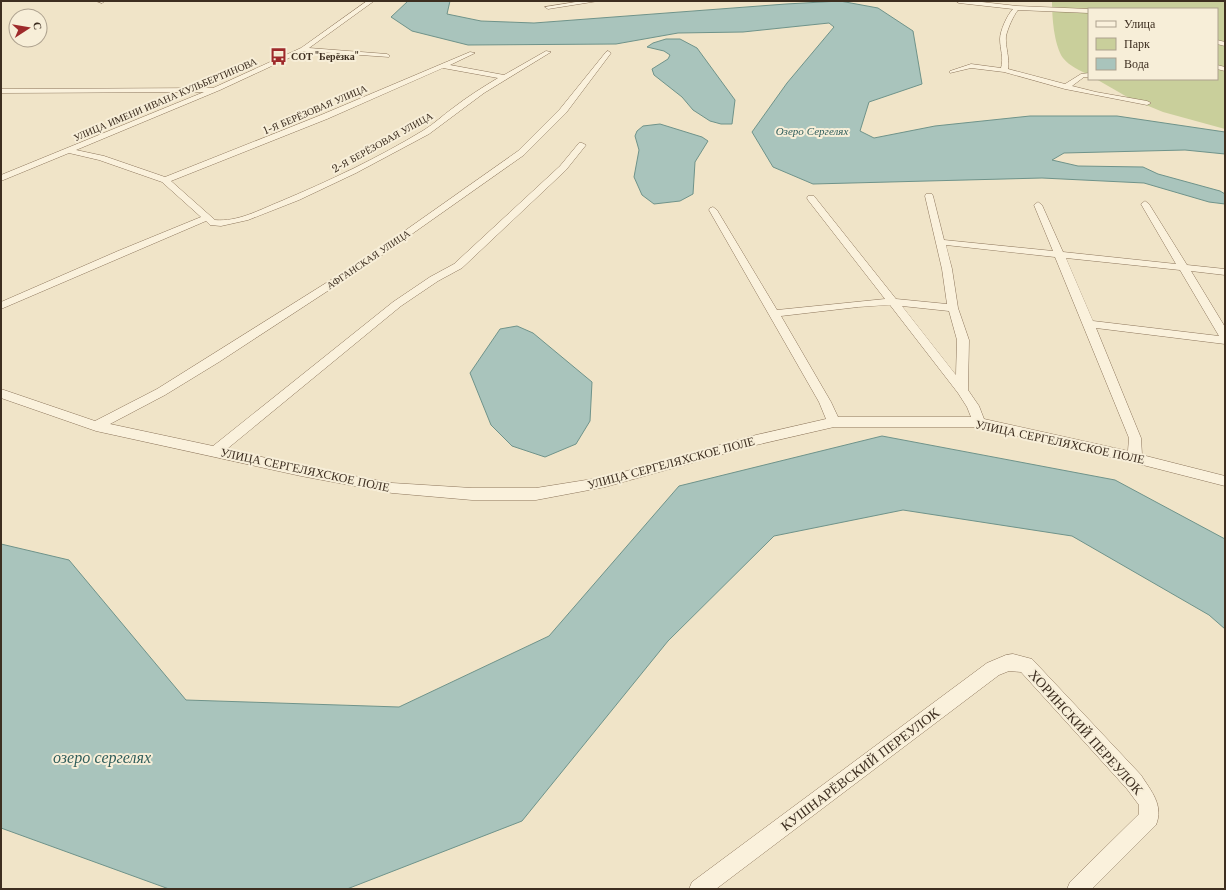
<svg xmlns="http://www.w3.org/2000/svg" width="1226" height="890" viewBox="0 0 1226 890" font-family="'Libre Baskerville',serif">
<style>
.green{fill:#c9cf9b}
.water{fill:#a9c4bc;stroke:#6f938a}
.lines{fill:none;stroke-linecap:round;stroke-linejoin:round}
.street-casing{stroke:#8d765c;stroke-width:1}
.street{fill:#faf1dc;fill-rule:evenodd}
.labels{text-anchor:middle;stroke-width:4;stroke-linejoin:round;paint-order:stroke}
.far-poi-label{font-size:10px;font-weight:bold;fill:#3d2e20;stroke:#f7eed8;text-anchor:start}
.far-street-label{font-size:10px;fill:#3d2e20;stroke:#f7eed8}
.far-water-label{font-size:11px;font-style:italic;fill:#2f5d5a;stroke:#f7eed8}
.street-label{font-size:12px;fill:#3d2e20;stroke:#f7eed8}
.near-street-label{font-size:14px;fill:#3d2e20;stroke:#f7eed8}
.near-water-label{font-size:16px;font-style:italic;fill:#2f5d5a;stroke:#f7eed8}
</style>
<rect width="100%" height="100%" fill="#f0e4c8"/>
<path class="green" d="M1052 1H1225V129L1163 112 1129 98 1096 79H1217V9H1089V75C1081 71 1069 66 1063 58 1054 45 1052 17 1052 1Z"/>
<path class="water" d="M408 1H450L447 14 481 21 534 23 786 4 840 1 878 8 913 31 922 84 869 102 860 131 874 138 935 126 1030 116H1117L1225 132V154L1185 150 1064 153 1052 160 1078 166 1143 167 1158 174 1220 191 1225 194V204L1209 202 1144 183 1042 178 813 184 773 167 752 132 787 83 834 27 829 23 743 32 678 33 616 44 468 45 412 31 391 17Z
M666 39H680L697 48 735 100 732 124H721L710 121 693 110 682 97 654 75 652 69 668 59 670 55 664 51 647 47 653 43Z
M660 124 702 137 708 141 695 162 693 194 680 201 654 204 642 195 634 177 639 150 635 136 637 131 643 126Z
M517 326 533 333 592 382 590 421 576 444 545 457 512 446 491 425 470 373 500 329Z
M882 436 1115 480 1225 539V629L1209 615 1072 536 903 510 774 536 668 641 522 821 347 889H169L1 828V544L69 560 186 700 399 707 549 636 679 486Z"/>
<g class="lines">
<defs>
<path id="street" d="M96 1H105L102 3Z
M367 1H374L309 48 387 54 390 56 389 57 304 51 220 90 76 150 104 156 165 177 321 115 470 52 475 53 450 65 504 75 546 51 551 52 484 93 429 134 356 173 299 200 248 220 221 226 210 225 206 221 1 309V302L118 251 201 217 162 182 99 160 69 153 1 181V175L204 92 1 93V89L213 88 301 48ZM443 68 498 78C483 87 467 97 453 108 443 115 434 124 424 130 378 158 329 181 279 202 259 210 238 222 215 220L171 181 327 119Z
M582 1H598L548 9 545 7Z
M956 1H973L1017 6 1089 9V13L1018 10C1013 16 1008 28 1006 36 1005 47 1010 58 1008 69L1065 84 1081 74 1089 73V77H1084L1072 86 1096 92 1147 101 1151 103 1147 105 1065 89 1004 72 971 68 950 73V71L971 64 1001 68C1004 58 1000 49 1000 39 1000 31 1007 15 1013 9L959 3Z
M1217 40 1225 42V46L1217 44Z
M608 51 611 53 566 113 524 155 375 260 219 362 165 395 110 424 213 446 393 302 430 277 454 264 560 166 579 143H582L586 145 566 170 462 268 438 281 401 306 227 449 301 466 392 483 472 488H536L605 477 756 435 826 419 819 402 709 210 710 208 713 207 717 210 777 310 885 299 808 200 807 198 808 196H814L896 299 947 304 942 269 925 196 926 194H932L933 196 944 240 1053 251 1034 205 1038 202 1042 205 1063 252 1176 264 1141 204 1145 201 1149 204 1187 265 1225 269V275L1191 271 1225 327V344L1096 328 1141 438 1142 455 1225 476V486L1135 463 979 427H834L756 445 605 487 536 500H472L392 493 301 476 96 431 1 398V389L95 421 157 389 369 256 518 151 560 109 606 52ZM946 245 1055 257 1129 438 1128 451 984 419 979 406 968 390 969 340 958 308 952 269ZM1066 258 1180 270 1219 336 1093 321ZM890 305 958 393 967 407 971 417H838L831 402 781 316 858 307ZM902 306 949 311 957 340 956 375Z
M1217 65 1225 67V71L1217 69Z
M1013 654 1032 659 1141 775C1151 791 1164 805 1156 825L1092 889H1067L1070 882 1139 814V805L1127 789 1021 672 1009 671 999 675 716 889H689L692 882 987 663 1006 655Z"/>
</defs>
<use href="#street" class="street-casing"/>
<use href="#street" class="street"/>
</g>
<defs>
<symbol id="bus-bare" viewBox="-9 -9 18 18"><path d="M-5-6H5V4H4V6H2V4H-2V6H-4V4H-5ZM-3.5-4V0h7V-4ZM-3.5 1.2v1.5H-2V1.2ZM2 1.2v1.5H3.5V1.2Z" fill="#9e2a2b" stroke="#f7eed8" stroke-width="2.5" paint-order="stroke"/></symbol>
</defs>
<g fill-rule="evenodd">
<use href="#bus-bare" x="266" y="44" width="25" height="25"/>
</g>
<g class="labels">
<g class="far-poi-label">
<text x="291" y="60">СОТ "Берёзка"</text>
</g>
<g class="far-street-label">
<text transform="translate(165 99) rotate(-23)" y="4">УЛИЦА ИМЕНИ ИВАНА КУЛЬБЕРТИНОВА</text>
<text transform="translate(315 109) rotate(-23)" y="4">1-Я БЕРЁЗОВАЯ УЛИЦА</text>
<text transform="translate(382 142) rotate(-29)" y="4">2-Я БЕРЁЗОВАЯ УЛИЦА</text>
<text transform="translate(368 259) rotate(-34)" y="4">АФГАНСКАЯ УЛИЦА</text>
</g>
<g class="far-water-label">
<text x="812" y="135">Озеро Сергелях</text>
</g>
<g class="street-label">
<text transform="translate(1060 442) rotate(12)" y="4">УЛИЦА СЕРГЕЛЯХСКОЕ ПОЛЕ</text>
<text transform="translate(671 463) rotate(-15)" y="4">УЛИЦА СЕРГЕЛЯХСКОЕ ПОЛЕ</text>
<text transform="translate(305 470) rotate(12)" y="4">УЛИЦА СЕРГЕЛЯХСКОЕ ПОЛЕ</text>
</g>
<g class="near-street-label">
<text transform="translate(1086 732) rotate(48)" y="5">ХОРИНСКИЙ ПЕРЕУЛОК</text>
<text transform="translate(860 769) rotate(-37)" y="5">КУШНАРЁВСКИЙ ПЕРЕУЛОК</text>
</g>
<g class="near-water-label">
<text x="102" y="763">озеро сергелях</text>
</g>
</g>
<rect width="1226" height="890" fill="none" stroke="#3d2e20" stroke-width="4"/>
<rect x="1088" y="8" width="130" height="72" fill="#f7eed8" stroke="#ada18e"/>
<rect x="1096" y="21" width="20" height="6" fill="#faf1dc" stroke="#ada18e"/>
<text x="1124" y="28" font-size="12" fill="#3d2e20">Улица</text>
<rect x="1096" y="38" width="20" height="12" fill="#c9cf9b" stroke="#ada18e"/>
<text x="1124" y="48" font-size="12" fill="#3d2e20">Парк</text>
<rect x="1096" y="58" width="20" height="12" fill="#a9c4bc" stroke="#ada18e"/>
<text x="1124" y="68" font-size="12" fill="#3d2e20">Вода</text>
<g transform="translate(28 28) rotate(78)"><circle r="19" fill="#f7eed8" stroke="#ada18e"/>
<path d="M0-3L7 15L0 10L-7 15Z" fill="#9e2a2b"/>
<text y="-6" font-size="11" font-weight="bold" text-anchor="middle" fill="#3d2e20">С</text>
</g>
</svg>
